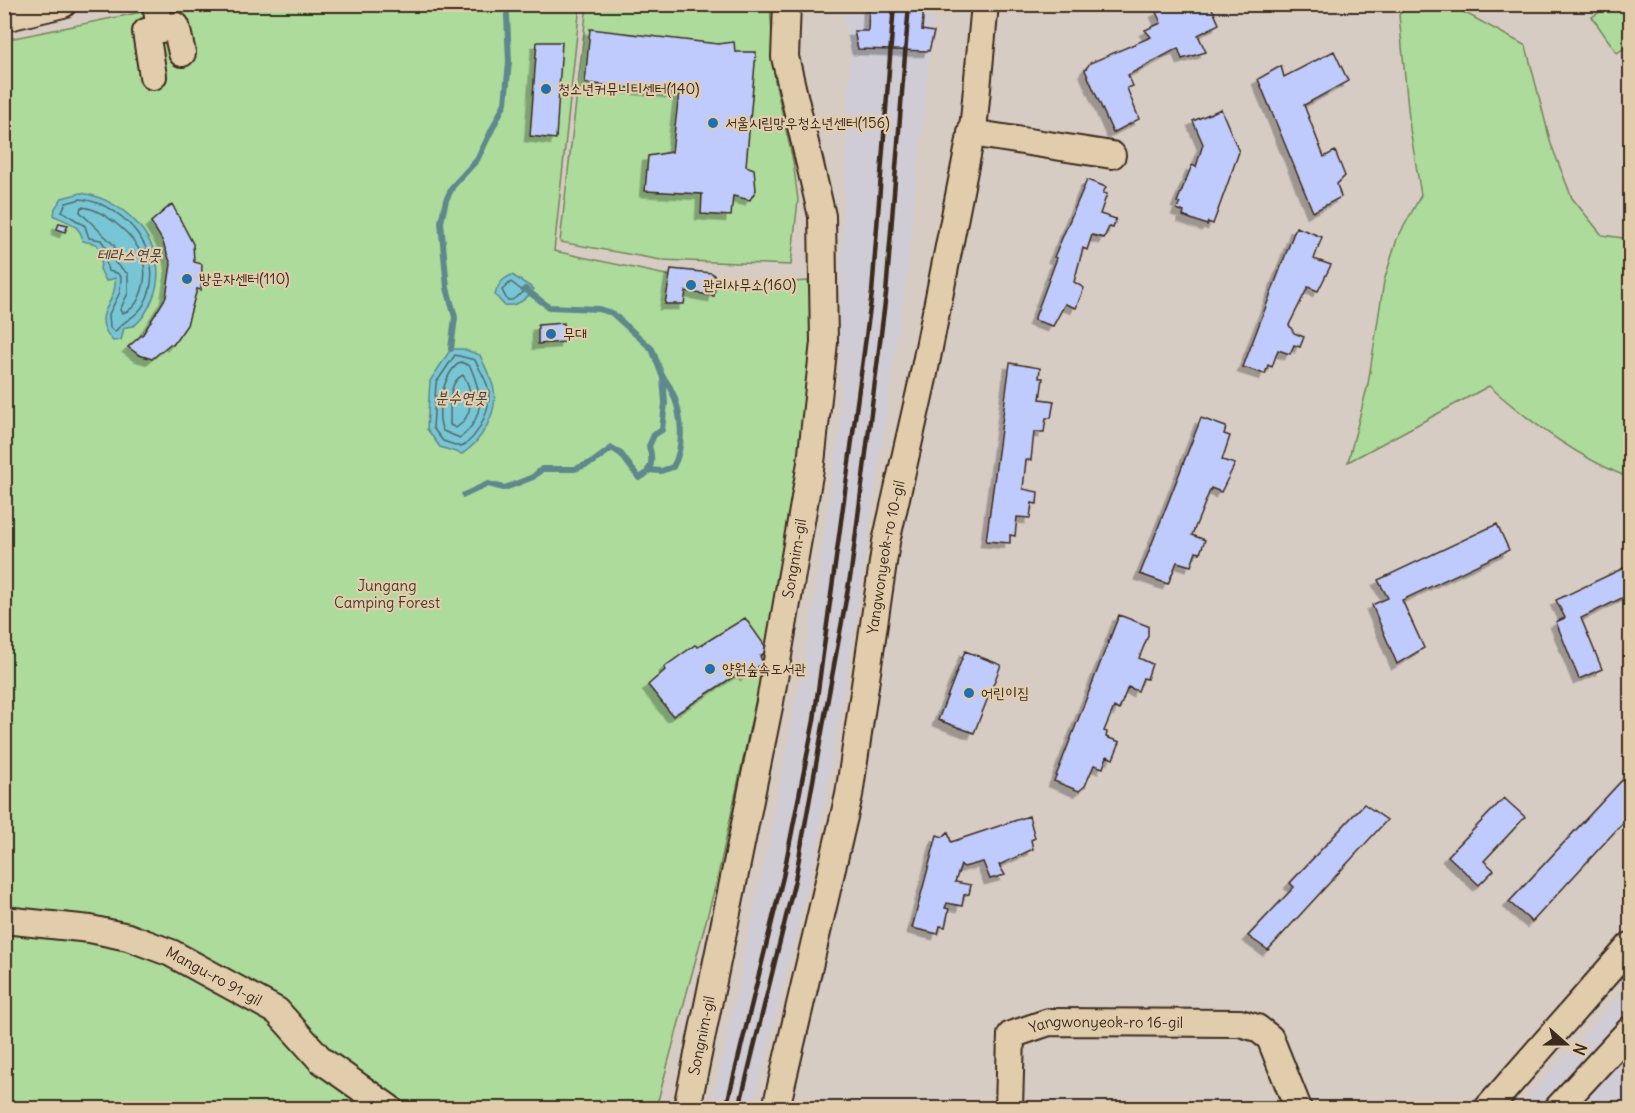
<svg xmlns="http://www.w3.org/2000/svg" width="1635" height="1113" viewBox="0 0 1635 1113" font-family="Delius,'Poor Story',sans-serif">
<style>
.built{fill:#d0ccd5}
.green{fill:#acdb9b;stroke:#74825c;stroke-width:1.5}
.water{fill:#77c6d5;stroke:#5f888c;stroke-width:1.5}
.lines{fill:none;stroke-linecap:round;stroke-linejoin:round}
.shore{stroke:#536867;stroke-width:1.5}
.stream{stroke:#5f888c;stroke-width:6}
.building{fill:#bfcbfc;stroke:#3b2a1e;stroke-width:1.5;filter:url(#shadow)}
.minor-casing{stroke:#3b2a1e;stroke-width:30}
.minor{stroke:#e1cdac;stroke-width:26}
.rail{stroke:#3b2a1e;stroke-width:4.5}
.poi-dot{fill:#1f6fb2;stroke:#e1cdac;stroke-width:2}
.labels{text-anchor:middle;stroke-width:4.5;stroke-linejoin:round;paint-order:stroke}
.poi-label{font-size:15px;fill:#3b2a1e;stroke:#e1cdac;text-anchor:start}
.street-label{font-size:15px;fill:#3b2a1e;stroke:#e1cdac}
.park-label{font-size:15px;fill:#463c2a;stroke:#e1cdac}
.water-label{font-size:16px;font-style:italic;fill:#444139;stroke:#e1cdac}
</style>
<defs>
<filter id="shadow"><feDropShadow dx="-5.5" dy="5.5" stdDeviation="0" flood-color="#0004"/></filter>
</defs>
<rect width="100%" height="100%" fill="#d7ccc4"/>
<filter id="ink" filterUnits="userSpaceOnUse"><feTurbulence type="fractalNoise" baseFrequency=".0167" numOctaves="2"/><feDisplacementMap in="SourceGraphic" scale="12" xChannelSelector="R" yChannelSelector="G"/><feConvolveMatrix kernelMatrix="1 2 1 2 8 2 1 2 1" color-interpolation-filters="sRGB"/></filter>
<g filter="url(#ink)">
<path class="built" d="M842 5H957H935L907 273 856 619 817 847 753 1108H711L772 827 813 612 840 426V306L850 52Z
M1630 985V1108H1518Z"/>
<path class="green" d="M1409 4 1451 5 1526 46 1551 144 1572 198 1602 235 1630 239V478C1578 458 1531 423 1489 386L1348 462 1368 384 1384 281 1397 239 1421 195 1410 129 1399 15Z
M176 5H580L554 251 717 286 808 281 814 339 781 583 717 880 656 1108H5L4 40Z
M587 5H770L775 81 793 161 798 200 791 265 661 260 560 242Z
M1610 5H1630V44L1617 53 1592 17Z"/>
<path class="water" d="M81 193C130 200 174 251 152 300 149 308 141 322 133 326 130 327 127 326 124 328L121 340 113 341C88 313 118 305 115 278L106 281 100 269 103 253 96 244 83 241C80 225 69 222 54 216L55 208 62 198Z
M512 275 534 289C526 300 517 307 504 305L495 295C498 284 502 279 512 275Z
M451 349H463L480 355C484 366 492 378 494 390 498 413 481 442 462 454L440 447 427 429 430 381Z"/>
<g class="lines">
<path class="shore" d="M81 199C129 205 169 259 144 304 137 318 124 319 115 332L110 328 109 314 120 292 121 277 117 273 108 271 106 262 109 252 101 240 89 238 85 226 62 211 66 203Z
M81 207C95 208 107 216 118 225 142 244 152 269 139 298 136 305 129 312 122 313L120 310 128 293V274L115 263 116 252 114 245 80 212Z
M511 282 524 292 512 300H507L502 290Z
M455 355 475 360C479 369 488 382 489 392 490 411 478 438 461 447L443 441 433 428 436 383Z
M461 362 470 366C482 393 486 417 460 438L443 431C435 413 443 372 461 362Z
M463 375C474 391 474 416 456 428L450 425C451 409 446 383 463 375Z"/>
<path class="stream" d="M451 349 455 317 447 288 441 222 446 200 453 186 477 160 505 103 509 62 507 15
M648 470 661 471 673 467C687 442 681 400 664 378
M464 495 488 484 504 488 513 485 533 477 542 469H575L593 462 612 448 621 454 639 478C653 473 653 458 649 446L654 435 662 430 665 403 663 378 652 349 612 313 599 309 549 307 525 289"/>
</g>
<path class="building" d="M869 4H924L922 30 934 32 929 51 858 49 854 31H868Z
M1174 4H1210L1219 24 1198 35 1206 52 1182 59 1178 48 1128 75 1133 86 1127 88 1139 119 1113 133 1085 70 1090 63 1151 37 1145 30 1161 23 1156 12Z
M590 29 718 44 734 42 735 52H756L746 166 754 169 756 190 750 200 733 196 731 216 701 214 702 194 645 191 648 156 672 152 679 93 585 83Z
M537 42H562L556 139 530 136Z
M1334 51 1348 81 1304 105 1324 157 1335 151 1345 176 1337 184 1341 197 1313 212 1258 79 1281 66 1284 77Z
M1221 109 1239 152 1213 224 1208 222 1207 225 1183 216 1184 212 1177 209 1180 203 1177 202 1192 165 1196 167 1203 144 1193 121Z
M1087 180 1106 187 1103 193 1107 194 1100 214 1116 219 1113 228 1109 227 1104 238 1092 235 1087 250 1083 248 1074 282 1084 288 1076 308 1065 304 1053 326 1034 320 1057 258 1054 257Z
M172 204 193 244 194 262 202 264 201 290 197 289 187 325 173 345 170 344 152 359 139 355 128 347 143 334 166 297 171 264 162 240 151 222Z
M59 223 68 225 65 232 57 229Z
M1296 227 1322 237 1314 259 1331 265 1318 291 1308 287 1289 325 1294 333 1304 337 1300 347 1294 345 1290 354 1278 350 1272 367 1268 365 1265 374 1243 367Z
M671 269 712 273 716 278 714 296 686 291 684 304H665Z
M564 323 565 342 538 344V325Z
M1010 363 1040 368 1039 378H1043L1040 399 1054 401 1051 418H1046L1044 432H1034L1031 460H1026L1023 489 1038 492 1037 504 1032 503 1030 518 1017 517 1015 536 1010 535V543L986 541Z
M1201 418 1226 427 1224 434 1230 436 1222 460 1235 464 1221 492 1211 488 1192 535 1205 540 1200 553 1196 552 1191 566 1177 562 1168 584 1140 574Z
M1497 524 1509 550 1402 600 1424 648 1397 664 1372 605 1388 598 1378 580Z
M1630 565V594L1581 618 1602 669 1579 679 1556 622 1565 618 1556 600Z
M1119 615 1148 626V636L1139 658 1152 664 1147 679 1143 678 1138 691 1128 687 1119 710 1114 707 1104 731 1107 732 1106 737 1120 742 1113 759 1107 756 1103 768 1094 765 1085 786 1079 791 1054 781Z
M745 618 768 650 760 656 763 663 746 675 742 671 673 716 648 685 665 670 664 667 695 645 698 647Z
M965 651 1001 665 974 733 938 720Z
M1626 776 1630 779V815L1532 922 1509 902Z
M1504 798 1525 817 1484 861 1494 870 1479 885 1448 856Z
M1364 804 1387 820 1268 950 1248 936 1294 887 1290 883Z
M1029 816 1035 838 1031 840 1033 849 999 865 1005 875 990 879 983 862 964 867 961 865 955 882 971 885 969 894 964 895 962 906 947 903 945 908 949 909 945 927 940 926 938 934 912 928 937 835 943 837 948 832 951 842Z"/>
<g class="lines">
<defs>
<g id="minor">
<path d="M156 4 160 29 176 26 182 53"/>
<path d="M4 18 63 4"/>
<path d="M153 76 146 32 160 29"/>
<path d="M971 133 1112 155"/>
<path id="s1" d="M4 920 90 929 128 937 171 953 277 1011 321 1060 389 1108"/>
<path id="s2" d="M687 1108 770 702 811 463 824 342 822 216 785 57 787 4"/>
<path id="s3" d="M776 1108 849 795 886 542 922 383 974 120 985 4"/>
<path id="s4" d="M1009 1108 1011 1035 1049 1022 1240 1023 1257 1028 1270 1038 1298 1108"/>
<path d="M1488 1108 1630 946"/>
<path d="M1558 1108 1630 1030"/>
</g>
</defs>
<use href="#minor" class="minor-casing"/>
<use href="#minor" class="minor"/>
<path class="rail" d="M726 1108 783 877 814 720 872 293 894 4
M739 1108 795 880 851 572 886 294 909 4"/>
</g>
</g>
<g class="poi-dot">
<circle cx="546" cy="89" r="6"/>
<circle cx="713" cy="123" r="6"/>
<circle cx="187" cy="279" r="6"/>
<circle cx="691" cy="285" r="6"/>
<circle cx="551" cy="334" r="6"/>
<circle cx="710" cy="669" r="6"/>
<circle cx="969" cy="693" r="6"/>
</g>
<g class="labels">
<g class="poi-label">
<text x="558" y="94">청소년커뮤니티센터(140)</text>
<text x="725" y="128">서울시립망우청소년센터(156)</text>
<text x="199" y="284">방문자센터(110)</text>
<text x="703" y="290">관리사무소(160)</text>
<text x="563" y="339">무대</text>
<text x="722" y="674">양원숲속도서관</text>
<text x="981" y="698">어린이집</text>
</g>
<g class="street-label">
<text dy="5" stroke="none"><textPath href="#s3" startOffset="562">Yangwonyeok-ro 10-gil</textPath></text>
<text dy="5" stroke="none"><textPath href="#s2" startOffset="560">Songnim-gil</textPath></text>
<text dy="5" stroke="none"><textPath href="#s1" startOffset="220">Mangu-ro 91-gil</textPath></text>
<text dy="5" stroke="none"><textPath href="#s4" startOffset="170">Yangwonyeok-ro 16-gil</textPath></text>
<text dy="5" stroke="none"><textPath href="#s2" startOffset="74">Songnim-gil</textPath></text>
</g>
<g class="park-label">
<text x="387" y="591">Jungang<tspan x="387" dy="17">Camping Forest</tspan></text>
</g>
<g class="water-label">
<text x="129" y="260">테라스연못</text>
<text x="461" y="403">분수연못</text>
</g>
</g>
<rect width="1635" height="1113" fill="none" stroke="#e1cdac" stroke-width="24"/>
<rect x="12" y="12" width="1611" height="1089" fill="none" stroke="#3b2a1e" stroke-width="2" filter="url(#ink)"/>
<g transform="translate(1566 1044) rotate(111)" stroke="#e1cdac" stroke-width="4.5" paint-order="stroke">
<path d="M0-4.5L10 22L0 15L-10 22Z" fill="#3b2a1e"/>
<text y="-9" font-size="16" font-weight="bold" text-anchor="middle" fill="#3b2a1e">N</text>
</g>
</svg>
